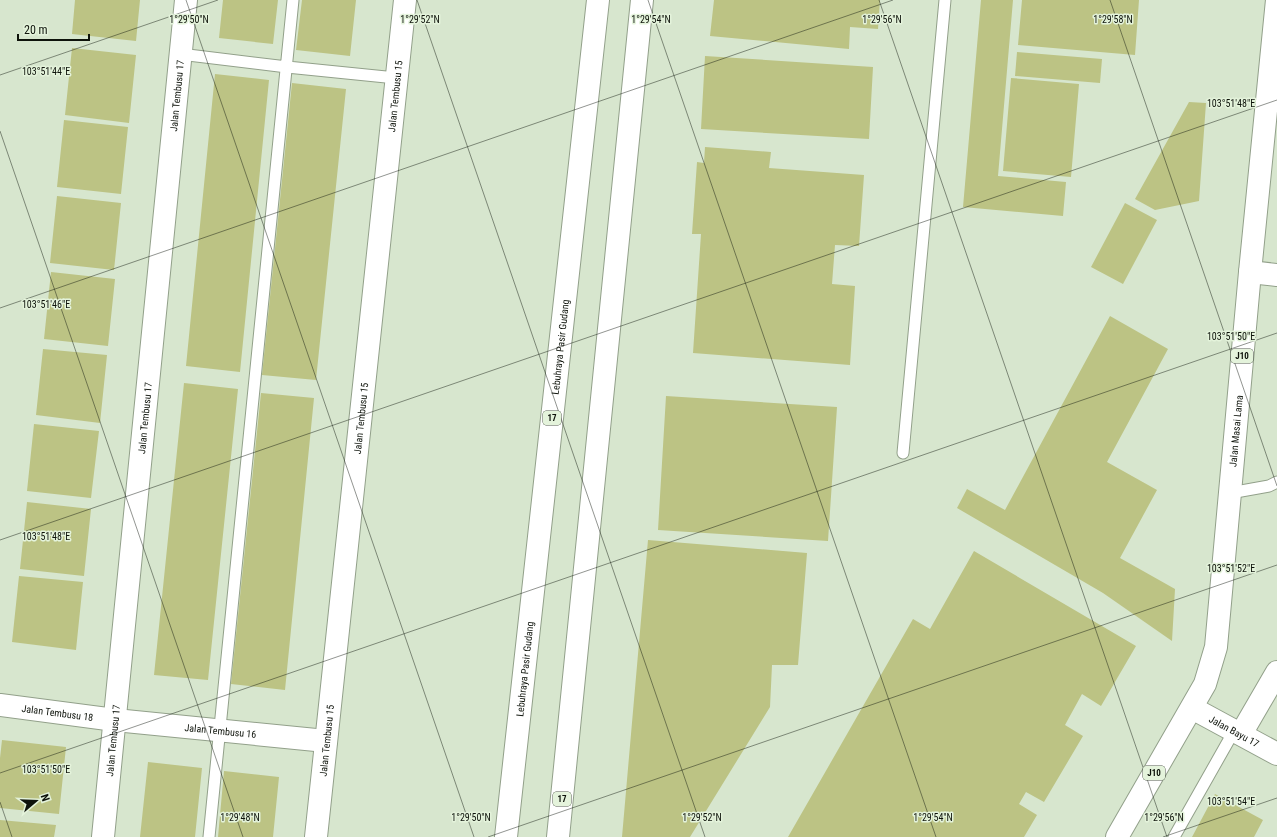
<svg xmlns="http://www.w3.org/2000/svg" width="1277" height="837" viewBox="0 0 1277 837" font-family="'Roboto Condensed',sans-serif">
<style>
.building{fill:#bcc384}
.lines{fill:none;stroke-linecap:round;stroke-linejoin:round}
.lane-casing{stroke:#92a08a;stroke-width:13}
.street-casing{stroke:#92a08a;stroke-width:24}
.primary-casing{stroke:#92a08a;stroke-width:24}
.highway-casing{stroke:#92a08a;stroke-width:24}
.lane{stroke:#fff;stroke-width:11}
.street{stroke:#fff;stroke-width:22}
.primary{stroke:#fff;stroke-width:22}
.highway{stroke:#fff;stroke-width:22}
.ticks{fill:none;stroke:#0e130b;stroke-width:1;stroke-opacity:0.45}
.labels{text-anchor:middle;stroke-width:3;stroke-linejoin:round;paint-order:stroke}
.shield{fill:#e4f3db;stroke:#4e5649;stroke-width:1}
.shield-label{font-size:9px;font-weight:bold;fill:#0e130b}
.street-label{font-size:10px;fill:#0e130b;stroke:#e4f3db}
.ticks-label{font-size:10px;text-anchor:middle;fill:#0e130b;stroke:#e4f3db;stroke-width:3;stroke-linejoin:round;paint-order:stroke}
</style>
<rect width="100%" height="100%" fill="#d7e6ce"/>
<path class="building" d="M75 0H140L136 41 72 34Z
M223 0H278L273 44 219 38Z
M302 0H356L350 56 296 50Z
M714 0H880L878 29 850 27 849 49 710 36Z
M981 0H1013L998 176 1066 182 1063 216 963 207Z
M1022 0H1139L1135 55 1018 45Z
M72 48 136 55 129 123 65 115Z
M1017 52 1102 59 1100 83 1015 76Z
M705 56 873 67 869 139 701 129Z
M215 74 269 80 240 372 186 366Z
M1011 78 1079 84 1071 177 1003 171Z
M292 83 346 89 316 380 262 375Z
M1189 102 1206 103 1199 201 1155 210 1135 199Z
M64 120 128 127 121 194 57 187Z
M705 147 771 152 769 168 864 175 859 246 835 245 832 284 855 286 850 365 693 353 701 234H692L697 162 704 163Z
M57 196 121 203 114 270 50 263Z
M1125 203 1157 220 1123 284 1091 267Z
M51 272 115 279 108 346 44 339Z
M1110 316 1168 349 1107 462 1157 490 1120 558 1175 589 1172 641 1103 593 957 508 967 489 1005 510Z
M43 349 107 355 100 423 36 415Z
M184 383 238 389 208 680 154 675Z
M261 393 314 398 285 690 231 684Z
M666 396 837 407 828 541 658 530Z
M34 424 99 431 91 498 27 491Z
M27 502 91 509 84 576 20 569Z
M648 540 807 553 798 665H772L770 707 690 837H622Z
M974 551 1136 646 1101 706 1082 694 1065 725 1083 736 1044 802 1026 792 1019 804 1037 815 1024 837H788L913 619 930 629Z
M19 576 83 582 76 650 12 642Z
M2 740 66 747 59 814 0 808V758Z
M148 762 202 768 195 837H140Z
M224 771 279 777 273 837H218Z
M1215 794 1263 820 1254 837H1192Z
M0 820 56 825 54 837H0Z"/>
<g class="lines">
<defs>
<path id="lane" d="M180 54 287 67 396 78
M903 453 945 0
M1230 493 1269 486 1277 482
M209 837 293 0
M1174 837 1234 731"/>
<g id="street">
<path d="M1250 272 1277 275"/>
<path id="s1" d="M0 705 115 720 326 741"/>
<path id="s2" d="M1192 708 1277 754"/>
<path d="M1241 734 1277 672"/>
<path id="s3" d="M103 837 186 0"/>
<path id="s4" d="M316 837 405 0"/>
</g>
<g id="primary">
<path id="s5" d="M1117 837 1205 684 1216 647 1250 272 1277 0"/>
</g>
<g id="highway">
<path id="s6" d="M506 837 598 0"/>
<path d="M558 837 642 0"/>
</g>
</defs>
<use href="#lane" class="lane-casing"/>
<use href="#street" class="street-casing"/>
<use href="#primary" class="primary-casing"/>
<use href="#highway" class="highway-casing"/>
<use href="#lane" class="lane"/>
<use href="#street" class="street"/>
<use href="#primary" class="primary"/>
<use href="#highway" class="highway"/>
</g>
<path class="ticks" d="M186 0 474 837M417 0 705 837M648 0 936 837M879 0 1167 837M1110 0 1277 486M0 75 218 0M0 131 243 837M0 308 893 0M0 540 1277 100M0 773 1277 333M0 802 12 837M488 837 1277 565M1163 837 1277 798"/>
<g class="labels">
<g class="shield">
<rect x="1231" y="349" width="22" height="14" rx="3"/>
<rect x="543" y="411" width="18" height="14" rx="3"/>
<rect x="1143" y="766" width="22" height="14" rx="3"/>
<rect x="553" y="792" width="18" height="14" rx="3"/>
</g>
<g class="shield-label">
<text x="1242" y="359">J10</text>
<text x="552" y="421">17</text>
<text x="1154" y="776">J10</text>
<text x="562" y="802">17</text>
</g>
<g class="street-label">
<text dy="4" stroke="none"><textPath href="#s3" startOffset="745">Jalan Tembusu 17</textPath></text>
<text dy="4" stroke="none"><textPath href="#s4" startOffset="745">Jalan Tembusu 15</textPath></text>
<text dy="4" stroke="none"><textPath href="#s6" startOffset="493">Lebuhraya Pasir Gudang</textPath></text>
<text dy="4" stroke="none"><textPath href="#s4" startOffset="421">Jalan Tembusu 15</textPath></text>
<text dy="4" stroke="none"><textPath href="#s3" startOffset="421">Jalan Tembusu 17</textPath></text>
<text dy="4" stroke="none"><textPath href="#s5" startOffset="432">Jalan Masai Lama</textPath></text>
<text dy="4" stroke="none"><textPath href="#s6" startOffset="169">Lebuhraya Pasir Gudang</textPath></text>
<text dy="4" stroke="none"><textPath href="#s1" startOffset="58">Jalan Tembusu 18</textPath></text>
<text dy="4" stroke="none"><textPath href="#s1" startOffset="222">Jalan Tembusu 16</textPath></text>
<text dy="4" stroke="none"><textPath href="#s2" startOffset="48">Jalan Bayu 17</textPath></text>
<text dy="4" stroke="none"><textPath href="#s3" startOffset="97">Jalan Tembusu 17</textPath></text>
<text dy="4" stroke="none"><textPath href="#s4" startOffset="97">Jalan Tembusu 15</textPath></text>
</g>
</g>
<g class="ticks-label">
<text x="189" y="23">1°29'50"N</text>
<text x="420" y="23">1°29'52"N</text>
<text x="651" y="23">1°29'54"N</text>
<text x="882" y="23">1°29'56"N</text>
<text x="1113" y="23">1°29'58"N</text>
<text x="46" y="75">103°51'44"E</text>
<text x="1231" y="107">103°51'48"E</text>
<text x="46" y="308">103°51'46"E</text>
<text x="1231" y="340">103°51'50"E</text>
<text x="46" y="540">103°51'48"E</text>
<text x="1231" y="572">103°51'52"E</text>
<text x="46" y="773">103°51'50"E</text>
<text x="1231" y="805">103°51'54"E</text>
<text x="240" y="821">1°29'48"N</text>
<text x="471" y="821">1°29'50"N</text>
<text x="702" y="821">1°29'52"N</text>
<text x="933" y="821">1°29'54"N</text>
<text x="1164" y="821">1°29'56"N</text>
</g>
<g transform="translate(36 801) rotate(71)" stroke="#e4f3db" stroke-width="3" paint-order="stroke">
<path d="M0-3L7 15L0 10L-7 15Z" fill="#0e130b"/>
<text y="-6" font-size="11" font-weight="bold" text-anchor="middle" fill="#0e130b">N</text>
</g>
<path d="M18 34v6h71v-6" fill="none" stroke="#0e130b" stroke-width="2"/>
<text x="24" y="34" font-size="12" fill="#0e130b" stroke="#e4f3db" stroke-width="3" paint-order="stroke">20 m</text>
</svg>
